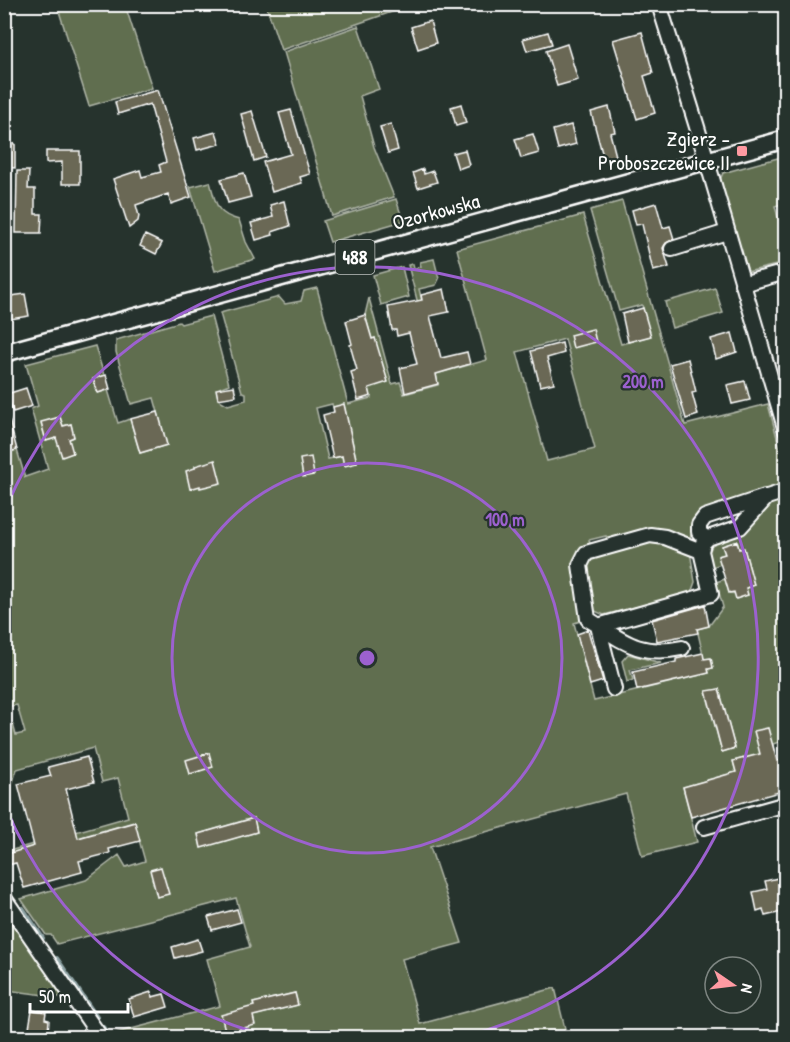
<svg xmlns="http://www.w3.org/2000/svg" width="790" height="1042" viewBox="0 0 790 1042" font-family="'Patrick Hand',sans-serif">
<style>
.green{fill:#606e50;stroke:#b0b6a8;stroke-width:1.5;fill-rule:evenodd}
.lines{fill:none;stroke-linecap:round;stroke-linejoin:round}
.stream{stroke:#8fa4a6;stroke-width:4}
.building{fill:#6b6854;stroke:#fff;stroke-width:1.5}
.minor-casing{stroke:#fff;stroke-width:18}
.major-casing{stroke:#fff;stroke-width:21}
.minor{stroke:#26332d;stroke-width:14}
.major{stroke:#26332d;stroke-width:16}
.ring{fill:none;stroke:#9c61cf;stroke-width:3}
.poi-dot{fill:#ff9aa2;stroke:#26332d;stroke-width:2}
.labels{text-anchor:middle;stroke-width:4.5;stroke-linejoin:round;paint-order:stroke}
.shield{fill:#26332d;stroke:#bec2c0;stroke-width:1.5}
.shield-label{font-size:20px;font-weight:bold;fill:#fff}
.poi-label{font-size:21px;fill:#fff;stroke:#26332d;text-anchor:end}
.street-label{font-size:21px;fill:#fff;stroke:#26332d}
.centre{fill:#9c61cf;stroke:#26332d;stroke-width:3}
.ring-label{font-size:18px;text-anchor:middle;font-weight:bold;fill:#9c61cf;stroke:#26332d;stroke-width:4.5;stroke-linejoin:round;paint-order:stroke}
</style>
<rect width="100%" height="100%" fill="#26332d"/>
<filter id="ink" filterUnits="userSpaceOnUse"><feTurbulence type="fractalNoise" baseFrequency=".0167" numOctaves="2"/><feDisplacementMap in="SourceGraphic" scale="12" xChannelSelector="R" yChannelSelector="G"/><feConvolveMatrix kernelMatrix="1 2 1 2 8 2 1 2 1" color-interpolation-filters="sRGB"/></filter>
<g filter="url(#ink)">
<path class="green" d="M57 5H125L152 88 89 106Z
M266 5V4L412 5 281 50Z
M358 26 379 89 360 96 374 147 394 197 332 216 284 52Z
M785 156V203L775 206 785 244V263L747 272 720 180 723 173Z
M210 182C216 203 215 214 239 220L246 242 255 259 215 271 190 187Z
M396 199 403 221 330 242 323 221Z
M622 201 685 425 768 404 785 467V486L702 512 690 537H685L667 533 608 543 606 536 589 540 591 547 583 550 584 620 574 623 594 701 709 673 708 669 713 668 711 658 704 659 697 629 709 626 723 607 716 582 725 579 729 593 748 595 746 588 754 584 744 548 739 549 737 542 722 546 725 554 718 556 721 564 712 567 709 552 713 544 719 540 745 533 769 501 785 496V740L773 744 774 750 733 761 736 772 683 787 697 842 642 856 626 794 430 847 462 943 402 959 420 1024 555 988 567 1037H234L242 1035 240 1029 250 1008 227 1037H115L112 1034 220 1006 207 959 250 947 236 898 57 944 51 935H46L21 899 86 880 119 855 126 867 145 861 134 822 81 837 83 845 66 837 5 855V852L128 817 118 778 102 782 93 748 17 769 11 788 5 790 4 725 13 724 16 735 25 733 17 705 5 707V705L4 491 9 490 5 472V453L17 450 25 477 48 469 31 409 38 406 26 364 95 346 104 375 93 379 97 393 108 390 118 423 130 419 140 453 167 445 154 398 131 404 116 352V340L179 322 181 324 211 316 229 384 217 389 218 399 228 405 246 400V393L242 392 220 313 279 297 285 304 301 301 304 291 317 288 348 404 371 398 369 388 375 338 372 339 365 315 369 298 392 384 400 382 404 394 438 385 436 374 487 360 457 249 583 215 621 344 650 336 642 305 619 311 590 210ZM565 339 595 449 547 461 517 352ZM332 404 333 407 344 405 357 463 345 465 342 456 328 459 316 408ZM60 417 63 426 71 424 74 437 67 440 66 435 46 441 41 423ZM719 689 735 748 722 752 706 692ZM253 818 257 832 201 847 198 834ZM295 993 298 1005 256 1015 253 1003Z
M434 259 439 279 436 285 419 289 426 317 433 325 424 327 408 265 413 264 414 268 421 267 420 262Z
M402 267 409 297 381 305 373 275Z
M715 288 723 313 672 328 665 302Z
M651 541 665 542 690 552 695 582 691 593 604 615 595 611 587 567 591 557Z
M628 654 661 663 630 670 633 680 627 682 622 661Z
M5 912 67 998 7 990 5 1013Z"/>
<g class="lines">
<path class="stream" d="M23 908 43 938
M57 958 97 1017
M103 1027 111 1038"/>
</g>
<path class="building" d="M430 21 436 43 418 49 411 27Z
M548 32 552 44 527 51 523 39Z
M642 32 653 73 644 76 655 113 637 119 613 40Z
M567 44 578 80 557 86 546 51Z
M158 90 191 197 171 204 168 194 136 205 139 216 138 221 129 228 113 179 140 170 142 177 161 172 159 165 166 162 150 104 118 114 115 102Z
M461 104 466 123 456 126 451 107Z
M609 107 615 132 610 133 616 156 604 160 591 112Z
M291 110 310 174 300 177 302 183 272 192 263 162 291 154 279 113Z
M252 111 266 157 254 161 241 114Z
M391 124 398 150 388 153 380 127Z
M571 125 576 144 558 149 553 130Z
M216 132 220 144 197 150 194 138Z
M533 134 539 153 521 158 515 139Z
M4 143 15 144V168L4 167Z
M465 150 469 165 458 169 453 153Z
M46 151H80V184H62V162L46 163Z
M423 169 424 174 433 171 437 182 418 188 413 173Z
M17 171H29L28 189H35V214H42L41 233H16Z
M244 173 251 197 228 203 221 179Z
M284 201 290 226 272 232 273 235 256 240 251 223 273 217 270 205Z
M656 203 663 228 670 226 674 239 666 243 663 248 669 267 653 271 642 224 636 225 632 210Z
M145 235 162 243 156 254 140 246Z
M444 289 449 312 430 316 441 358 467 352 470 364 436 374 438 384 405 393 400 368 417 364 409 333 397 336 396 330H392L388 307 422 300 421 295Z
M25 294 29 316 4 320V297Z
M643 308 651 336 628 342 622 314Z
M365 315 372 339 375 338 388 382 369 388 371 396 358 400 351 372 357 370 350 345 352 344 346 321Z
M593 329 596 342 573 348 570 335Z
M732 333 737 352 716 359 711 339Z
M562 343 564 353 547 358 554 383 540 386 531 351Z
M688 359 696 392 692 393 698 415 686 419 670 364Z
M106 375 110 389 98 393 93 379Z
M745 381 750 400 732 404 727 385Z
M234 386 236 396 218 399 216 389Z
M26 388 32 406 13 412 7 394Z
M344 404 357 463 344 466 342 456 333 458 323 415 334 412 333 407Z
M158 412 167 445 140 453 130 419Z
M8 416 17 450 4 453V417Z
M60 417 63 426 71 424 74 437 69 439 73 453 62 457 56 438 46 441 41 422Z
M311 457 314 475 303 477 300 459Z
M215 460 221 483 200 488V486L190 489 186 471 195 468V466Z
M737 541 739 549 744 548 754 585 746 588 748 595 736 599 734 592 729 593 718 556 725 554 722 546Z
M705 605 709 626 697 629 698 633 657 641 652 620Z
M588 630 603 681 590 685 577 634Z
M703 653 704 659 711 658 713 668 708 669 709 673 637 690 633 672 676 662V659Z
M719 689 735 748 722 752 706 691Z
M768 728 777 761 786 758V790L691 817 683 787 736 772 733 761 760 754 754 731Z
M209 753 213 767 190 774 186 760Z
M87 757 94 782 66 789 78 838 135 822 140 841 109 849 110 853 79 861 82 872 24 888 16 863 4 866V855L34 846 18 784 51 776 48 767Z
M254 818 257 832 201 848 198 834Z
M161 867 169 894 157 897 150 870Z
M778 878 786 911 765 916 763 909 757 911 753 892 767 889 765 881Z
M237 909 241 922 212 930 208 917Z
M198 939 202 951 175 958 172 947Z
M151 992 152 997 164 994 168 1007 134 1017 129 999Z
M295 993 298 1005 253 1016 255 1025 240 1029 242 1035 227 1038 221 1015 254 1006 253 1003Z
M32 1010 46 1012 45 1019 49 1020 48 1032H45V1038H20L29 1028Z"/>
<g class="lines">
<defs>
<path id="minor" d="M659 4 697 127 786 431
M672 249 727 232
M742 284 786 272
M708 538 703 536 699 532V525L705 517 765 497
M682 648C638 657 623 641 588 619L580 565 586 553 650 535 665 537 701 551
M614 689 598 626 711 594 701 551 703 543 708 538 740 527 767 497 786 491
M704 827 786 804
M4 898 101 1038"/>
<path id="major" d="M4 353 786 139"/>
</defs>
<use href="#minor" class="minor-casing"/>
<use href="#major" class="major-casing"/>
<use href="#minor" class="minor"/>
<use href="#major" class="major"/>
</g>
</g>
<g class="ring">
<circle cx="367" cy="658" r="195"/>
<path d="M272 1037A391 391 0 0 1 6 808M6 508A391 391 0 1 1 462 1037"/>
</g>
<rect class="poi-dot" x="736" y="145" width="12" height="12" rx="3"/>
<g class="labels">
<rect class="shield" x="335.5" y="240" width="39" height="34" rx="4.5"/>
<g class="shield-label">
<text x="355" y="264">488</text>
</g>
<g class="poi-label">
<text x="730" y="146">Zgierz -<tspan x="730" dy="24">Proboszczewice II</tspan></text>
</g>
<g class="street-label">
<text transform="translate(436 212) rotate(-15)" y="7">Ozorkowska</text>
</g>
</g>
<circle cx="367" cy="658" r="9" class="centre"/>
<g class="ring-label">
<text x="643" y="388">200 m</text>
<text x="505" y="526">100 m</text>
</g>
<rect width="790" height="1042" fill="none" stroke="#26332d" stroke-width="24"/>
<rect x="12" y="12" width="766" height="1018" fill="none" stroke="#fff" stroke-width="2" filter="url(#ink)"/>
<g transform="translate(733 985) rotate(104)"><circle r="28" fill="#26332d" stroke="#7d8581" stroke-width="1.5"/>
<path d="M0-4.5L10 22L0 15L-10 22Z" fill="#ff9aa2"/>
<text y="-9" font-size="16" font-weight="bold" text-anchor="middle" fill="#ffffff">N</text>
</g>
<path d="M30 1003v9h98v-9" fill="none" stroke="#ffffff" stroke-width="3"/>
<text x="39" y="1003" font-size="18" fill="#ffffff" stroke="#26332d" stroke-width="4.5" paint-order="stroke">50 m</text>
</svg>
